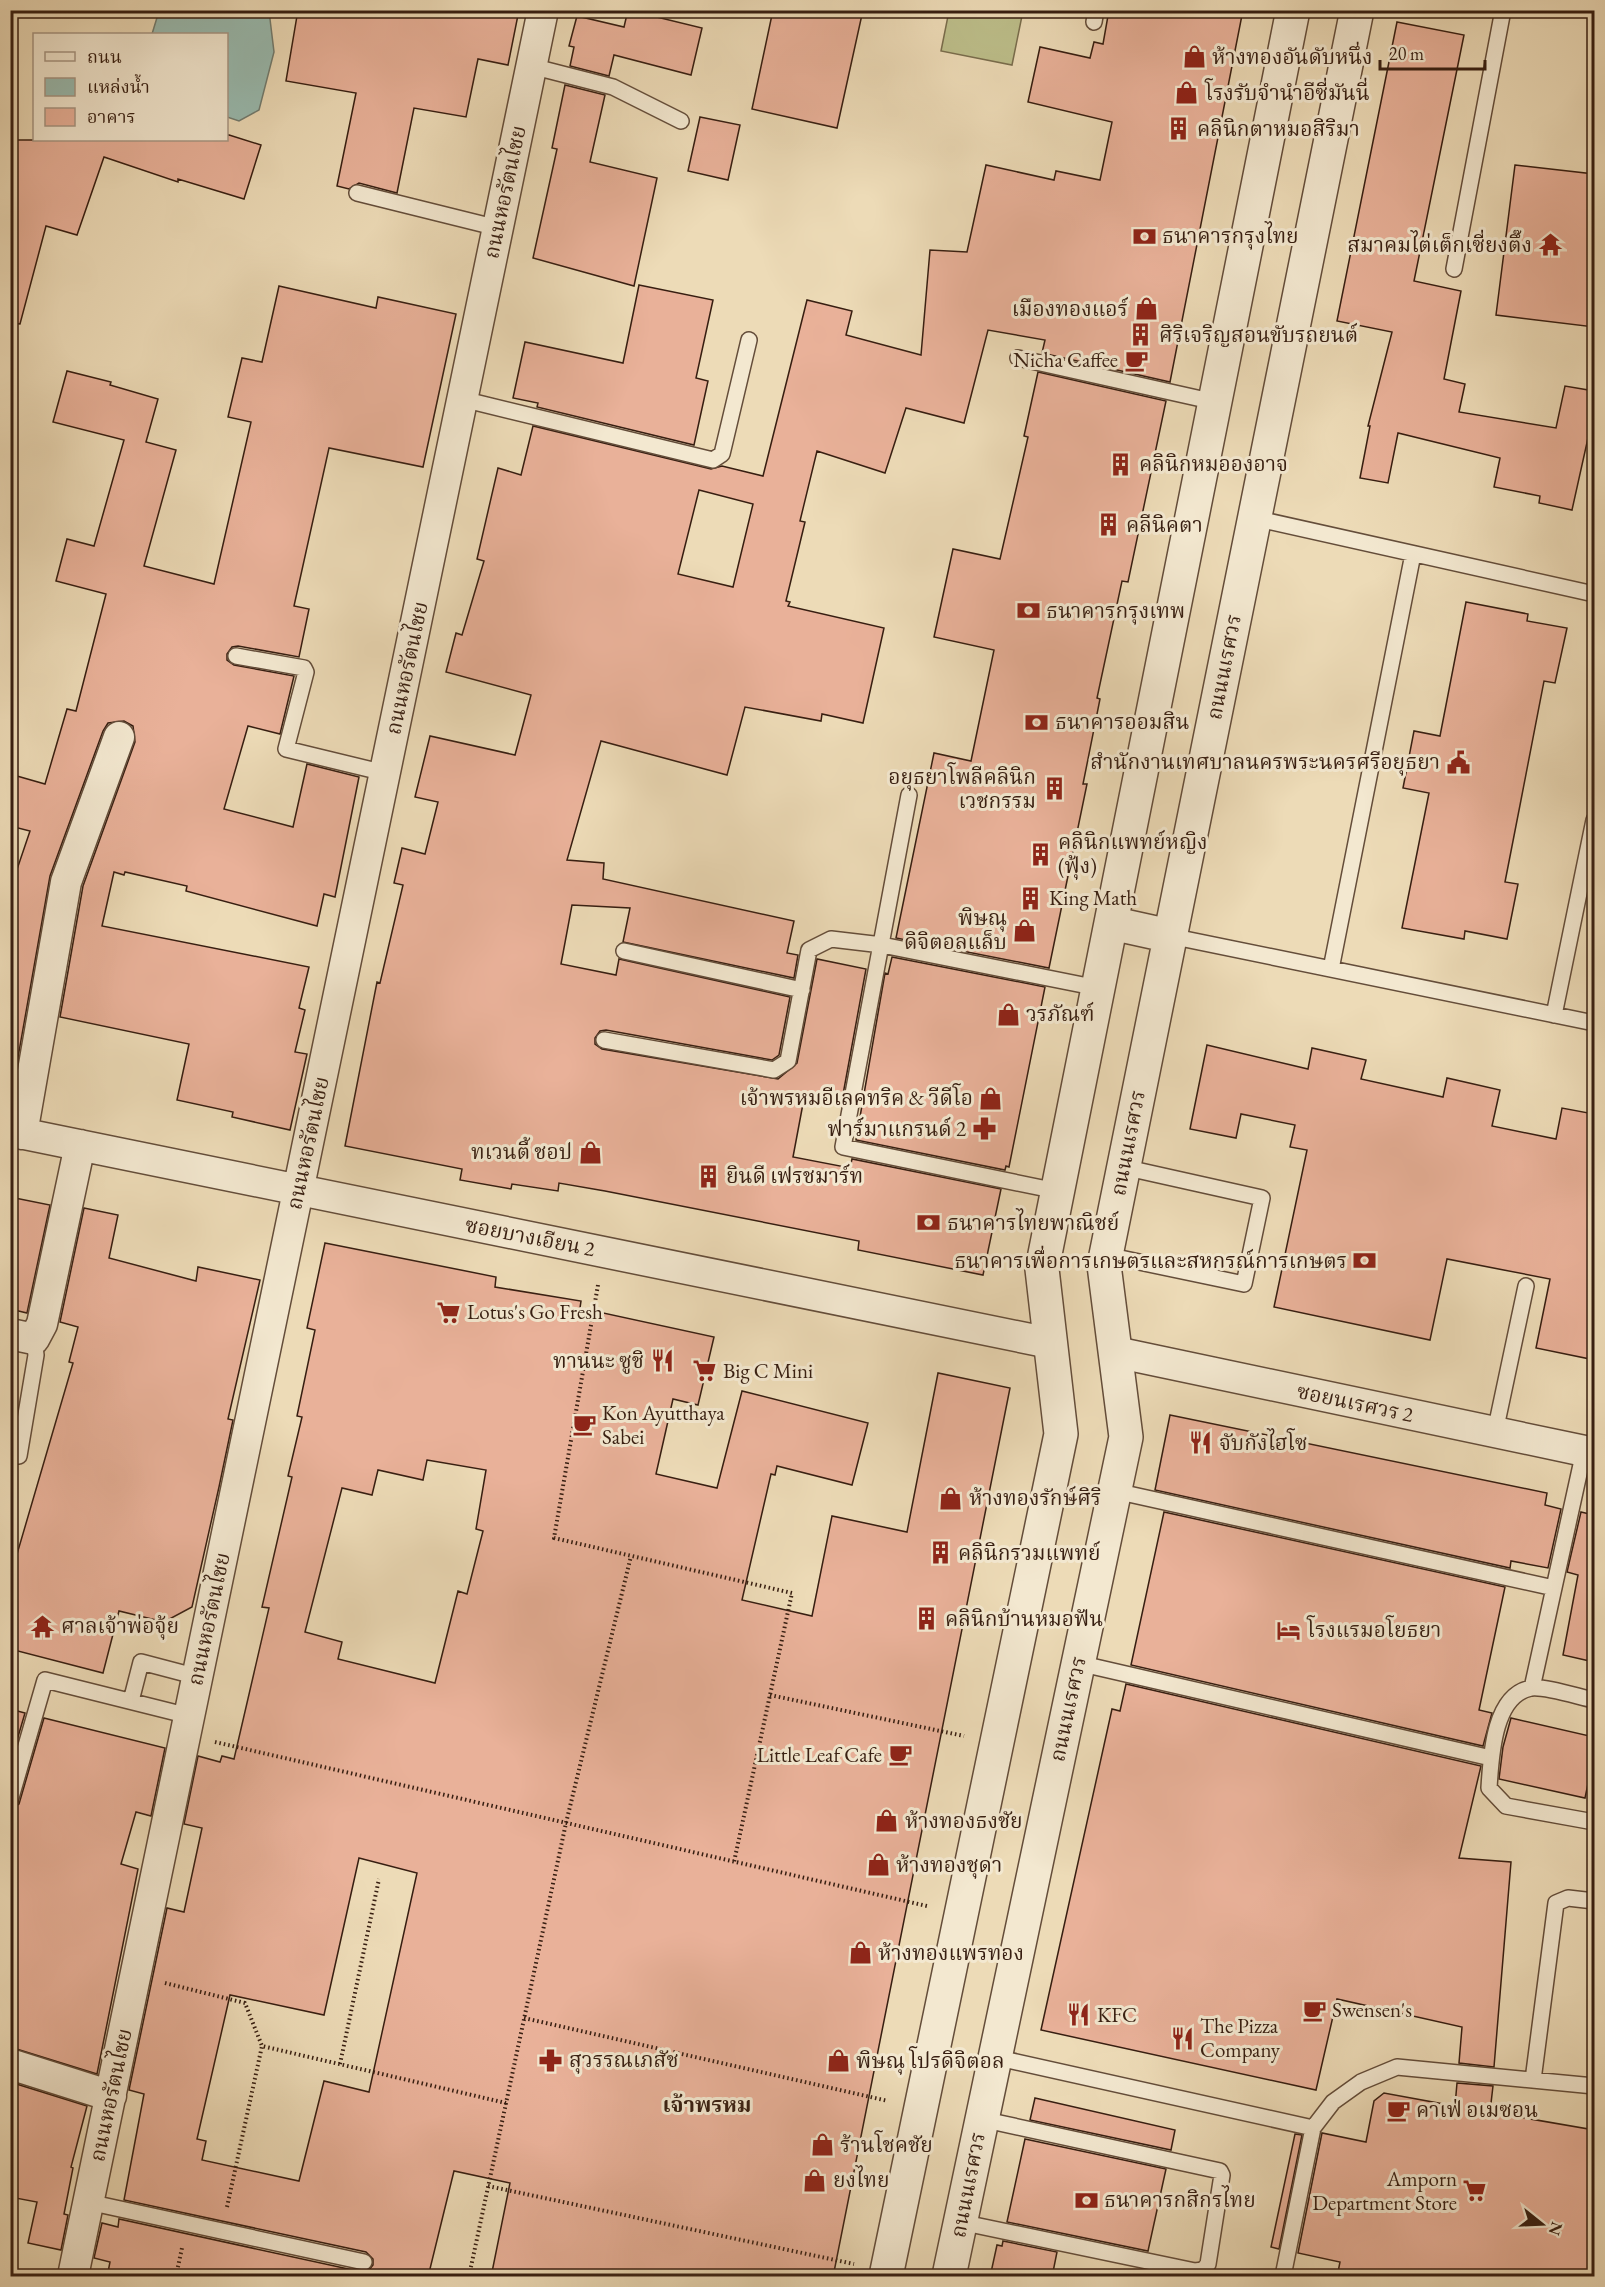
<svg xmlns="http://www.w3.org/2000/svg" width="1605" height="2287" viewBox="0 0 1605 2287" font-family="'EB Garamond','Noto Serif Thai',serif">
<style>
.green{fill:#bdbf8b;stroke:#7a6e4e;stroke-width:1.5}
.water{fill:#99bbb0;stroke:#727c70;stroke-width:1.5}
.building{fill:#e9b199;stroke:#371e11;stroke-width:1.5;fill-rule:evenodd}
.lines{fill:none;stroke-linecap:round;stroke-linejoin:round}
.service-casing{stroke:#644d3a;stroke-width:18}
.minor-casing{stroke:#644d3a;stroke-width:33}
.tertiary-casing{stroke:#644d3a;stroke-width:36}
.path{stroke:#371e11;stroke-width:4;stroke-dasharray:1.5 3;stroke-linecap:butt}
.service{stroke:#f3e8d0;stroke-width:15}
.minor{stroke:#f3e8d0;stroke-width:30}
.tertiary{stroke:#f3e8d0;stroke-width:33}
.labels{text-anchor:middle;stroke-width:6;stroke-linejoin:round;paint-order:stroke}
.poi-label{font-size:21px;fill:#371e11;stroke:#f3e8d0;text-anchor:start}
.street-label{font-size:21px;fill:#371e11;stroke:#f3e8d0}
.neighbourhood-label{font-size:22px;font-weight:bold;fill:#371e11;stroke:#f3e8d0}
</style>
<rect width="100%" height="100%" fill="#eddbb7"/>
<filter id="stains"><feTurbulence type="fractalNoise" baseFrequency=".00333" numOctaves="4"/><feColorMatrix values="0 0 0 0 .2 0 0 0 0 .09 0 0 0 0 .02 0 0 0 .5 -.17"/></filter>
<radialGradient id="worn" r=".72"><stop offset=".6" stop-color="#630" stop-opacity="0"/><stop offset="1" stop-color="#630" stop-opacity=".3"/></radialGradient>
<path class="green" d="M949 11H1023L1012 65 941 51Z"/>
<path class="water" d="M159 11H269L274 52 259 110 239 121 227 117 226 34H152Z"/>
<path class="building" d="M298 10H403L431 16 432 10H519L508 65 478 59 466 117 414 108 397 193 359 183 349 189 337 186 356 93 286 81Z
M628 10 702 28 691 75 614 55 609 76 570 66 574 47 569 46 577 16 624 27Z
M773 10H863L837 128 752 109Z
M1109 10H1243L1170 382 1042 353 1045 340 988 330 964 423 906 408 885 473 817 451 800 521 805 522 786 601 790 602 788 606 884 628 863 723 822 714 821 721 745 707 727 775 601 741 567 860 604 863 603 879 794 921 787 953 798 955 794 978 623 942 630 908 572 905 561 964 616 975 619 959 790 997 779 1055 772 1060 606 1030 600 1031 595 1038V1044L602 1049 778 1079 797 1063 817 959 866 969 842 1100 805 1093 793 1157 850 1168 852 1159 1001 1189 983 1275 858 1250 859 1241 605 1191 559 1183 558 1191 512 1184 511 1189 460 1180 462 1169 345 1146 377 982 380 983 403 885 394 883 402 848 425 854 438 802 415 797 430 736 515 755 531 695 446 672 456 633 462 635 484 561 477 559 498 468 521 475 533 426 711 469 722 466 763 476 807 300 852 311 846 335 921 355 930 250 967 252 986 165 1054 180 1056 171 1100 180 1112 122 1028 102 1040 47 1090 58 1094 42 1103 44ZM699 490 753 504 733 587 678 574Z
M1397 22 1464 35 1414 281 1461 291 1444 379 1465 384 1459 412 1556 428 1565 386 1594 391V411L1572 510 1539 503 1540 496 1494 487 1500 458 1398 433 1388 483 1360 478 1370 426H1368L1392 332 1337 321Z
M565 85 605 95 590 162 657 178 634 286 533 258 557 149 552 148Z
M700 117 740 125 728 180 688 171Z
M226 134 261 145 244 199 178 179V182L104 157 77 235 46 226 20 324 10 323V140H226Z
M1515 165 1594 174V327L1496 315Z
M639 285 713 300 696 378 708 381 694 445 537 407 538 403 513 398 525 342 623 363Z
M279 286 376 308 378 297 456 314 423 467 329 448 294 606 309 609 299 657 238 646 232 647 227 654V660L234 665 294 676 280 734 248 726 224 809 293 827 307 764 359 777 335 897 324 894 317 926 186 891 187 886 125 872 124 875 114 872 102 926 309 967 299 1008 305 1010 295 1052 307 1054 290 1130 232 1117 233 1112 177 1100 189 1044 60 1017 83 886 135 742 133 726 124 721 108 723 103 731 50 876 17 1063 10 1062V890L30 831 10 826V774L45 784 67 709 76 711 106 594 56 581 67 539 94 546 124 440 53 422 67 371 111 382 110 385 158 399 146 442 176 450 144 566 214 584 251 422 228 417 242 358 262 362Z
M1038 372 1166 401 1128 582 1122 581 1097 698 1100 699 1083 784H1087L1049 968 896 938 934 753 971 761 994 650 934 637 953 549 1000 559 1028 437 1024 436Z
M1466 602 1528 614 1527 621 1567 628 1555 683 1544 681 1521 800 1505 882 1518 884 1507 939 1465 931 1464 939 1402 928 1429 793 1403 788 1414 731 1440 736Z
M892 957 1045 987 1009 1167 1006 1166 1005 1170 856 1140 885 973 888 974Z
M1207 1045 1308 1069 1312 1048 1366 1060 1361 1079 1443 1097 1447 1078 1500 1090 1492 1126 1556 1139 1562 1108 1594 1114V1337L1590 1359 1536 1348 1550 1279 1447 1259 1430 1340 1274 1307 1307 1150 1290 1147 1295 1125 1241 1114 1236 1138 1190 1129Z
M10 1197 50 1205 27 1313 10 1309Z
M84 1208 118 1215 109 1258 196 1281 198 1267 260 1280 228 1419 233 1420 219 1487 192 1607 164 1622 119 1611 103 1673 10 1649V1578L73 1363 69 1362 78 1327 60 1322Z
M325 1243 496 1277 495 1287 581 1301 580 1308 714 1337 698 1405 673 1399 656 1474 717 1488 742 1391 868 1423 852 1485 777 1466 775 1475 771 1474 742 1600 812 1616 832 1516 907 1532 938 1373 1010 1388 833 2277H491L510 2183 454 2171 428 2277H107L110 2262 94 2258 102 2223 118 2227 119 2219 362 2272 368 2271 373 2265V2259L366 2252 124 2200 144 2094 129 2090 167 1908 184 1912 202 1828 184 1824 198 1756 220 1762 222 1756 234 1759 269 1608 262 1607 292 1477 288 1476 302 1417 297 1416 315 1330 307 1328ZM427 1460 486 1470 476 1529 483 1531 467 1594 458 1591 435 1683 338 1659 342 1642 305 1632 342 1488 372 1495 378 1470 423 1480ZM359 1858 417 1873 369 2092 324 2081 299 2181 202 2160 206 2141 197 2139 230 1995 324 2015Z
M1170 1415 1547 1493 1545 1505 1561 1509 1548 1568 1511 1561 1510 1568 1155 1490Z
M1164 1512 1505 1587 1479 1710 1492 1713 1483 1746 1131 1665Z
M1581 1512 1594 1515V1662L1563 1655 1578 1575 1567 1572Z
M1126 1684 1481 1766 1459 1858 1511 1862 1494 2067 1459 2063 1462 2027 1337 1999 1316 2090 1041 2030 1112 1709 1120 1711Z
M10 1709 25 1713 10 1764Z
M44 1718 165 1748 151 1816 136 1812 121 1864 138 1869 97 2074 10 2047V1810L19 1804Z
M1511 1718 1594 1737V1755L1585 1798 1499 1779 1503 1747Z
M10 2082 87 2106 71 2167 73 2168 64 2214 68 2215 61 2250 28 2243 37 2202 10 2197Z
M1457 2083 1493 2086 1490 2112 1594 2130V2240L1587 2277H1337L1340 2262 1298 2253 1322 2133 1366 2142 1374 2101 1384 2093 1455 2106Z
M1035 2098 1175 2130 1171 2150 1030 2120Z
M1295 2134 1302 2135 1279 2249 1271 2247Z
M1025 2139 1166 2169 1148 2251 1007 2222Z
M1003 2241 1057 2252 1052 2277H990L997 2245 1002 2246Z"/>
<g class="lines">
<defs>
<path id="service" d="M1094 22 1096 10
M531 66 613 87 681 121
M357 193 498 228
M1454 269 1503 10
M1018 358 1215 402
M462 399 713 460 722 454 749 340
M1254 518 1594 594
M236 656 304 668 306 672 286 749 385 773
M909 795 843 1147 1057 1191
M1170 936 1594 1023
M624 951 802 990
M1331 969 1413 554
M1554 1015 1594 820
M604 1040 774 1070 788 1061 809 950 831 939 882 945 1098 988
M1106 1255 1244 1284 1262 1198 1123 1167
M1495 1432 1526 1286
M19 1456 36 1355 34 1339
M1115 1491 1554 1588
M1078 1663 1491 1758
M1532 1688 1584 1451
M1594 1700C1579 1697 1545 1686 1531 1688 1493 1695 1491 1758 1489 1788L1506 1806 1594 1822
M131 1701 141 1662 198 1677
M10 1801 45 1680 189 1716
M994 2057 1313 2128
M1533 2080 1556 1903 1568 1898 1594 1901
M88 2202 364 2262
M960 2222 1195 2271 1203 2270 1208 2264 1222 2175 1220 2171 981 2119
M1283 2276 1313 2128 1333 2102 1361 2082 1397 2067 1594 2086"/>
<path id="minor" d="M10 1131 1050 1343
M22 1134 66 882 119 737
M10 1334 34 1339 42 1324 80 1145
M1115 1352 1594 1453
M10 2064 111 2096
M73 2276 543 10"/>
<path id="tertiary" d="M1111 923 1170 936
M886 2276 1061 1434 1042 1269 1293 10
M949 2276 1126 1437 1104 1265 1357 10"/>
</defs>
<use href="#service" class="service-casing"/>
<use href="#minor" class="minor-casing"/>
<use href="#tertiary" class="tertiary-casing"/>
<path class="path" d="M598 1285 554 1538 792 1593 734 1862
M770 1695 964 1736
M215 1742 927 1906
M165 1983 245 2003 262 2046 506 2103
M524 2018 888 2101
M340 2064 379 1879
M488 2186 854 2264
M227 2207 262 2046
M176 2276 182 2248
M469 2276 566 1823 631 1556"/>
<use href="#service" class="service"/>
<use href="#minor" class="minor"/>
<use href="#tertiary" class="tertiary"/>
</g>
<defs>
<symbol id="shop-bare" viewBox="-9 -9 18 18"><path d="M-5-2.5h2.3a2.7 3.5 0 0 1 5.4 0H5L5.5 6h-11ZM-1.5-2.5h3a1.5 2.3 0 0 0-3 0Z" fill="#8f2418" stroke="#f3e8d0" stroke-width="2.5" paint-order="stroke"/></symbol>
<symbol id="building-bare" viewBox="-9 -9 18 18"><path d="M-4-6H4V6H1V3H-1V6H-4ZM-2.5-4.3h1.7v1.8h-1.7ZM.8-4.3h1.7v1.8H.8ZM-2.5-1h1.7V.8h-1.7ZM.8-1h1.7V.8H.8Z" fill="#8f2418" stroke="#f3e8d0" stroke-width="2.5" paint-order="stroke"/></symbol>
<symbol id="bank-bare" viewBox="-9 -9 18 18"><path d="M-6-4H6V4H-6ZM0-2.3a2.3 2.3 0 1 0 0 4.6a2.3 2.3 0 1 0 0-4.6Z" fill="#8f2418" stroke="#f3e8d0" stroke-width="2.5" paint-order="stroke"/></symbol>
<symbol id="temple-bare" viewBox="-9 -9 18 18"><path d="M0-6L5-2H3V0L6.5 2.5H4V6H1.5V3h-3V6H-4V2.5H-6.5L-3 0V-2H-5Z" fill="#8f2418" stroke="#f3e8d0" stroke-width="2.5" paint-order="stroke"/></symbol>
<symbol id="cafe-bare" viewBox="-9 -9 18 18"><path d="M-5.5-4.5H6V0H3Q3 3.5 0 3.5H-2.5Q-5.5 3.5-5.5 0ZM3-3.2v2h1.7v-2ZM-6 4.5H4V6H-6Z" fill="#8f2418" stroke="#f3e8d0" stroke-width="2.5" paint-order="stroke"/></symbol>
<symbol id="civic-bare" viewBox="-9 -9 18 18"><path d="M-.6-6.5H3V-4.5H.6V-3L4-1V1h2V6H-6V1h2V-1L-.6-3ZM-1.2 2.5V6h2.4V2.5Z" fill="#8f2418" stroke="#f3e8d0" stroke-width="2.5" paint-order="stroke"/></symbol>
<symbol id="pharmacy-bare" viewBox="-9 -9 18 18"><path d="M-2-6h4v4h4v4h-4v4h-4v-4h-4v-4h4Z" fill="#8f2418" stroke="#f3e8d0" stroke-width="2.5" paint-order="stroke"/></symbol>
<symbol id="supermarket-bare" viewBox="-9 -9 18 18"><path d="M-6-5.5h2.5l.6 2H6L4.5 2H-2.5L-4.4-4H-6ZM-1.5 3.2a1.3 1.3 0 1 0 .1 0ZM3 3.2a1.3 1.3 0 1 0 .1 0Z" fill="#8f2418" stroke="#f3e8d0" stroke-width="2.5" paint-order="stroke"/></symbol>
<symbol id="restaurant-bare" viewBox="-9 -9 18 18"><path d="M-5-6h1v4h1v-4h1v4h1v-4h1v5L-1.5 .5V6h-2V.5L-5-1ZM5-6V6H3V1.5H1.5Q1.5-4 5-6Z" fill="#8f2418" stroke="#f3e8d0" stroke-width="2.5" paint-order="stroke"/></symbol>
<symbol id="hotel-bare" viewBox="-9 -9 18 18"><path d="M-6-4.5h1.5V1H6V5H4.5V3h-9V5H-6ZM-4 0a1.8 1.8 0 1 1 3.6 0ZM.5 0V-2.5h3Q6-2.5 6 0Z" fill="#8f2418" stroke="#f3e8d0" stroke-width="2.5" paint-order="stroke"/></symbol>
</defs>
<g fill-rule="evenodd">
<use href="#shop-bare" x="1178" y="40" width="33" height="33"/>
<use href="#shop-bare" x="1170" y="76" width="33" height="33"/>
<use href="#building-bare" x="1162" y="112" width="33" height="33"/>
<use href="#bank-bare" x="1128" y="220" width="33" height="33"/>
<use href="#temple-bare" x="1534" y="228" width="33" height="33"/>
<use href="#shop-bare" x="1130" y="292" width="33" height="33"/>
<use href="#building-bare" x="1124" y="318" width="33" height="33"/>
<use href="#cafe-bare" x="1120" y="344" width="33" height="33"/>
<use href="#building-bare" x="1104" y="448" width="33" height="33"/>
<use href="#building-bare" x="1092" y="508" width="33" height="33"/>
<use href="#bank-bare" x="1012" y="594" width="33" height="33"/>
<use href="#bank-bare" x="1020" y="706" width="33" height="33"/>
<use href="#civic-bare" x="1442" y="746" width="33" height="33"/>
<use href="#building-bare" x="1038" y="772" width="33" height="33"/>
<use href="#building-bare" x="1024" y="838" width="33" height="33"/>
<use href="#building-bare" x="1014" y="882" width="33" height="33"/>
<use href="#shop-bare" x="1008" y="914" width="33" height="33"/>
<use href="#shop-bare" x="992" y="998" width="33" height="33"/>
<use href="#shop-bare" x="974" y="1082" width="33" height="33"/>
<use href="#pharmacy-bare" x="968" y="1112" width="33" height="33"/>
<use href="#shop-bare" x="574" y="1136" width="33" height="33"/>
<use href="#building-bare" x="692" y="1160" width="33" height="33"/>
<use href="#bank-bare" x="912" y="1206" width="33" height="33"/>
<use href="#bank-bare" x="1348" y="1244" width="33" height="33"/>
<use href="#supermarket-bare" x="432" y="1296" width="33" height="33"/>
<use href="#restaurant-bare" x="646" y="1344" width="33" height="33"/>
<use href="#supermarket-bare" x="688" y="1354" width="33" height="33"/>
<use href="#cafe-bare" x="568" y="1408" width="33" height="33"/>
<use href="#restaurant-bare" x="1184" y="1426" width="33" height="33"/>
<use href="#shop-bare" x="934" y="1482" width="33" height="33"/>
<use href="#building-bare" x="924" y="1536" width="33" height="33"/>
<use href="#building-bare" x="910" y="1602" width="33" height="33"/>
<use href="#temple-bare" x="26" y="1610" width="33" height="33"/>
<use href="#hotel-bare" x="1272" y="1614" width="33" height="33"/>
<use href="#cafe-bare" x="884" y="1738" width="33" height="33"/>
<use href="#shop-bare" x="870" y="1804" width="33" height="33"/>
<use href="#shop-bare" x="862" y="1848" width="33" height="33"/>
<use href="#shop-bare" x="844" y="1936" width="33" height="33"/>
<use href="#cafe-bare" x="1298" y="1994" width="33" height="33"/>
<use href="#restaurant-bare" x="1062" y="1998" width="33" height="33"/>
<use href="#restaurant-bare" x="1166" y="2022" width="33" height="33"/>
<use href="#pharmacy-bare" x="534" y="2044" width="33" height="33"/>
<use href="#shop-bare" x="822" y="2044" width="33" height="33"/>
<use href="#cafe-bare" x="1382" y="2094" width="33" height="33"/>
<use href="#shop-bare" x="806" y="2128" width="33" height="33"/>
<use href="#shop-bare" x="798" y="2164" width="33" height="33"/>
<use href="#supermarket-bare" x="1458" y="2174" width="33" height="33"/>
<use href="#bank-bare" x="1070" y="2184" width="33" height="33"/>
</g>
<g class="labels">
<g class="poi-label">
<text x="1212" y="64">ห้างทองอันดับหนึ่ง</text>
<text x="1205" y="100">โรงรับจำนำอีซี่มันนี่</text>
<text x="1197" y="136">คลินิกตาหมอสิริมา</text>
<text x="1162" y="243">ธนาคารกรุงไทย</text>
<text x="1532" y="252" text-anchor="end">สมาคมไต่เต็กเซี่ยงตึ๊ง</text>
<text x="1128" y="316" text-anchor="end">เมืองทองแอร์</text>
<text x="1159" y="342">ศิริเจริญสอนขับรถยนต์</text>
<text x="1118" y="367" text-anchor="end">Nicha Caffee</text>
<text x="1139" y="471">คลินิกหมอองอาจ</text>
<text x="1126" y="532">คลีนิคตา</text>
<text x="1046" y="618">ธนาคารกรุงเทพ</text>
<text x="1055" y="729">ธนาคารออมสิน</text>
<text x="1440" y="769" text-anchor="end">สำนักงานเทศบาลนครพระนครศรีอยุธยา</text>
<text x="1036" y="784" text-anchor="end">อยุธยาโพลีคลินิก<tspan x="1036" dy="24">เวชกรรม</tspan></text>
<text x="1058" y="849">คลินิกแพทย์หญิง<tspan x="1058" dy="24">(ฟุ้ง)</tspan></text>
<text x="1049" y="905">King Math</text>
<text x="1007" y="925" text-anchor="end">พิษณุ<tspan x="1007" dy="24">ดิจิตอลแล็บ</tspan></text>
<text x="1026" y="1021">วรภัณฑ์</text>
<text x="973" y="1105" text-anchor="end">เจ้าพรหมอีเลคทริค &amp; วีดีโอ</text>
<text x="966" y="1136" text-anchor="end">ฟาร์มาแกรนด์ 2</text>
<text x="572" y="1159" text-anchor="end">ทเวนตี้ ชอป</text>
<text x="726" y="1183">ยินดี เฟรชมาร์ท</text>
<text x="947" y="1230">ธนาคารไทยพาณิชย์</text>
<text x="1347" y="1268" text-anchor="end">ธนาคารเพื่อการเกษตรและสหกรณ์การเกษตร</text>
<text x="467" y="1319">Lotus's Go Fresh</text>
<text x="644" y="1368" text-anchor="end">ทานนะ ซูชิ</text>
<text x="723" y="1378">Big C Mini</text>
<text x="602" y="1420">Kon Ayutthaya<tspan x="602" dy="24">Sabei</tspan></text>
<text x="1219" y="1450">จับกังไฮโซ</text>
<text x="969" y="1505">ห้างทองรักษ์ศิริ</text>
<text x="958" y="1560">คลินิกรวมแพทย์</text>
<text x="945" y="1626">คลินิกบ้านหมอฟัน</text>
<text x="61" y="1633">ศาลเจ้าพ่อจุ้ย</text>
<text x="1307" y="1637">โรงแรมอโยธยา</text>
<text x="882" y="1762" text-anchor="end">Little Leaf Cafe</text>
<text x="905" y="1828">ห้างทองธงชัย</text>
<text x="896" y="1872">ห้างทองชุดา</text>
<text x="878" y="1960">ห้างทองแพรทอง</text>
<text x="1332" y="2017">Swensen's</text>
<text x="1097" y="2022">KFC</text>
<text x="1200" y="2033">The Pizza<tspan x="1200" dy="24">Company</tspan></text>
<text x="569" y="2067">สุวรรณเภสัช</text>
<text x="856" y="2068">พิษณุ โปรดิจิตอล</text>
<text x="1416" y="2117">คาเฟ่ อเมซอน</text>
<text x="840" y="2152">ร้านโชคชัย</text>
<text x="1457" y="2186" text-anchor="end">Amporn<tspan x="1457" dy="24">Department Store</tspan></text>
<text x="833" y="2187">ยงไทย</text>
<text x="1104" y="2207">ธนาคารกสิกรไทย</text>
</g>
<g class="street-label">
<text transform="translate(505 192) rotate(-78)" y="7">ถนนหอรัตนไชย</text>
<text transform="translate(1224 667) rotate(-79)" y="7">ถนนนเรศวร</text>
<text transform="translate(407 668) rotate(-78)" y="7">ถนนหอรัตนไชย</text>
<text transform="translate(308 1143) rotate(-78)" y="7">ถนนหอรัตนไชย</text>
<text transform="translate(1128 1143) rotate(-79)" y="7">ถนนนเรศวร</text>
<text transform="translate(530 1237) rotate(11)" y="7">ซอยบางเอียน 2</text>
<text transform="translate(1355 1403) rotate(12)" y="7">ซอยนเรศวร 2</text>
<text transform="translate(209 1619) rotate(-78)" y="7">ถนนหอรัตนไชย</text>
<text transform="translate(1068 1709) rotate(-78)" y="7">ถนนนเรศวร</text>
<text transform="translate(111 2095) rotate(-78)" y="7">ถนนหอรัตนไชย</text>
<text transform="translate(968 2185) rotate(-79)" y="7">ถนนนเรศวร</text>
</g>
<g class="neighbourhood-label">
<text x="707" y="2112">เจ้าพรหม</text>
</g>
</g>
<rect width="1605" height="2287" fill="none" stroke="#eddbb7" stroke-width="36"/>
<rect x="12" y="12" width="1581" height="2263" fill="none" stroke="#371e11" stroke-width="3"/>
<rect x="18" y="18" width="1569" height="2251" fill="none" stroke="#371e11" stroke-width="1.5"/>
<rect x="33" y="33" width="195" height="108" fill="#f3e8d0" stroke="#a89784" stroke-width="1.5"/>
<rect x="45" y="52" width="30" height="9" fill="#f3e8d0" stroke="#a89784" stroke-width="1.5"/>
<text x="87" y="63" font-size="18" fill="#371e11">ถนน</text>
<rect x="45" y="78" width="30" height="18" fill="#99bbb0" stroke="#a89784" stroke-width="1.5"/>
<text x="87" y="93" font-size="18" fill="#371e11">แหล่งน้ำ</text>
<rect x="45" y="108" width="30" height="18" fill="#e9b199" stroke="#a89784" stroke-width="1.5"/>
<text x="87" y="123" font-size="18" fill="#371e11">อาคาร</text>
<g transform="translate(1542 2224) rotate(108)" stroke="#f3e8d0" stroke-width="4.5" paint-order="stroke">
<path d="M0-4.5L10 22L0 15L-10 22Z" fill="#371e11"/>
<text y="-9" font-size="16" font-weight="bold" text-anchor="middle" fill="#371e11">N</text>
</g>
<path d="M1380 60v9h105v-9" fill="none" stroke="#371e11" stroke-width="3"/>
<text x="1389" y="60" font-size="18" fill="#371e11" stroke="#f3e8d0" stroke-width="4.5" paint-order="stroke">20 m</text>
<rect width="100%" height="100%" filter="url(#stains)"/>
<rect width="100%" height="100%" fill="url(#worn)"/>
</svg>
